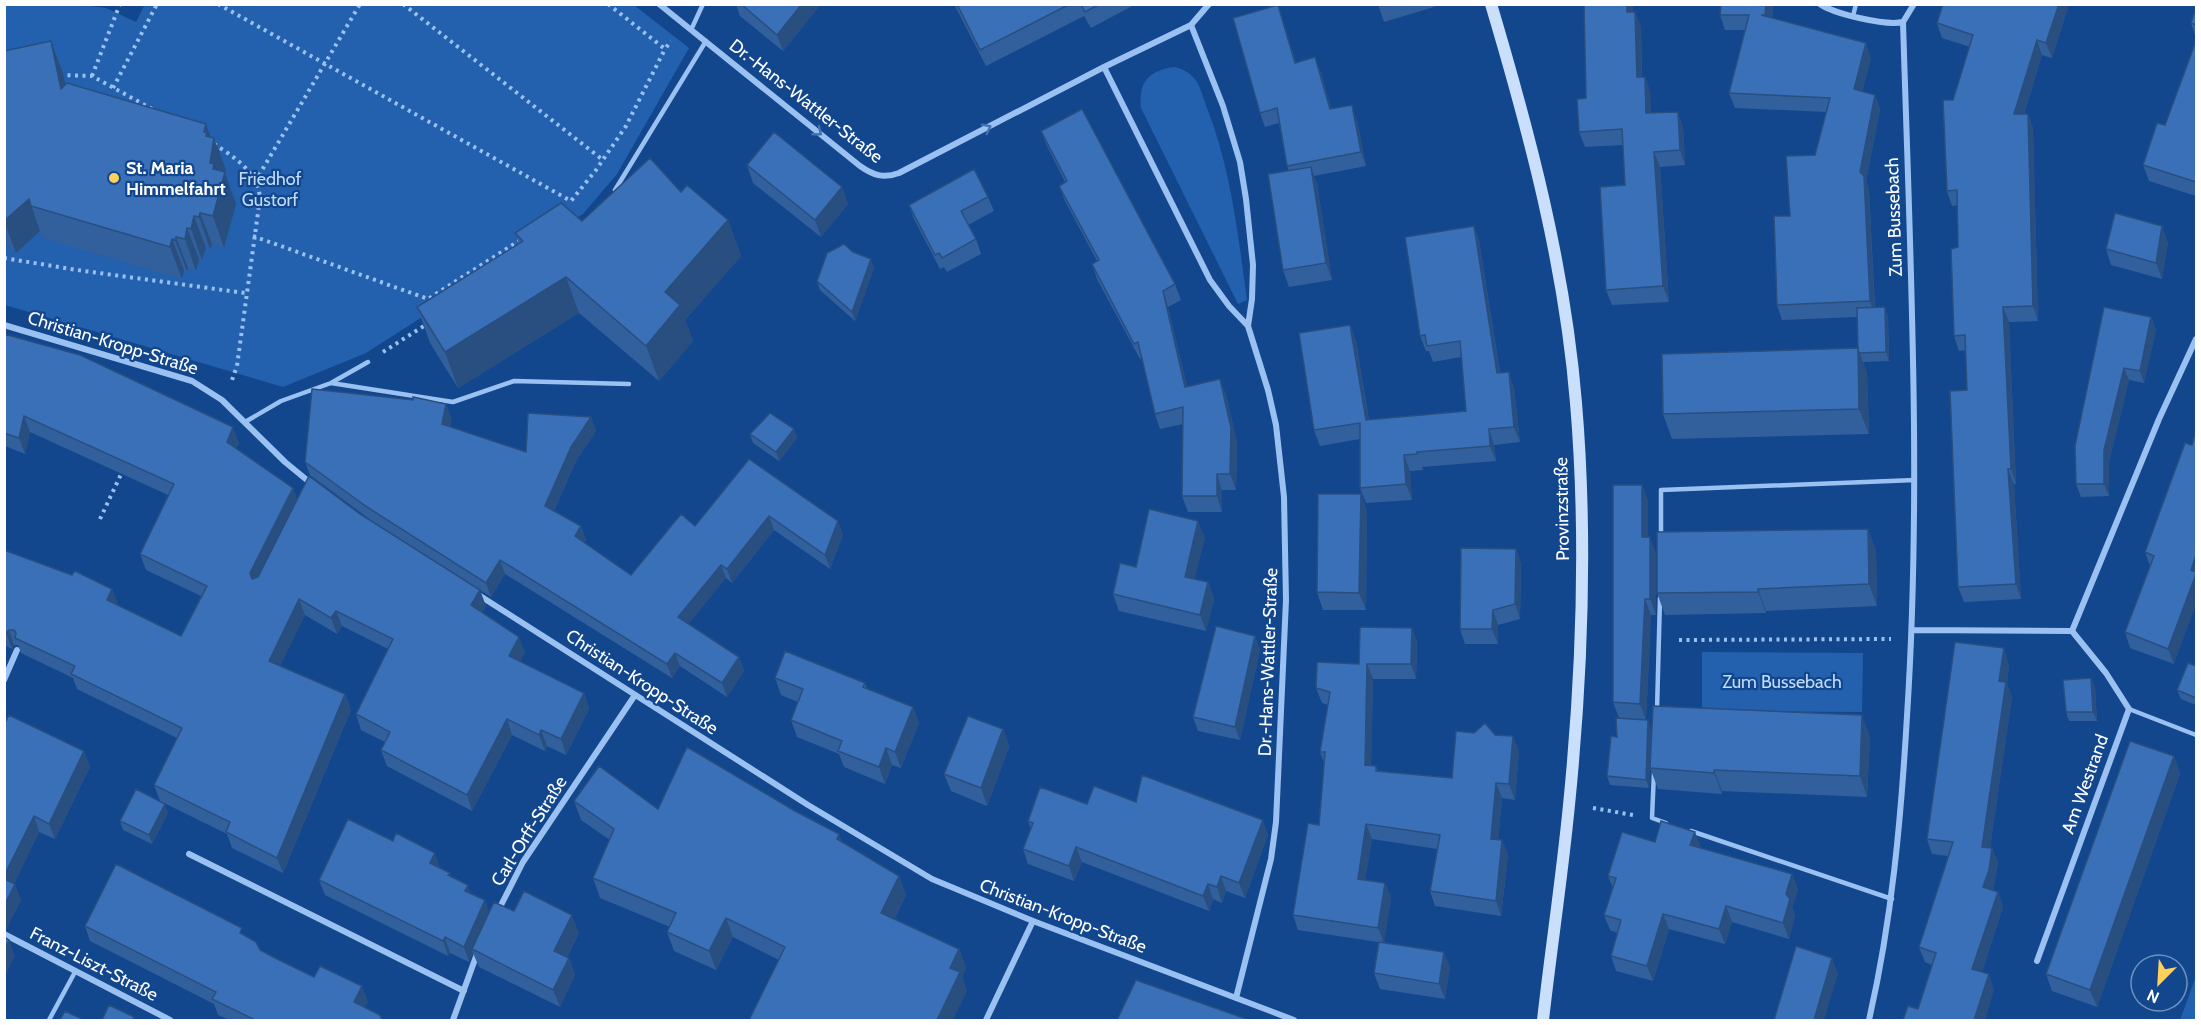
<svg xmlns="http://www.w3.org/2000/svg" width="2201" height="1025" viewBox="0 0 2201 1025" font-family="Cabin,sans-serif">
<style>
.green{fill:#2360ad}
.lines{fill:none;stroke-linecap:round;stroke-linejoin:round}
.path{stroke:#9bc1f2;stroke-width:4;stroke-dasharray:3 4.5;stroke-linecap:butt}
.lane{stroke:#9bc1f2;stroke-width:4.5}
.street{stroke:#9bc1f2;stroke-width:6}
.secondary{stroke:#cadffc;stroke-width:12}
.wall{fill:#32609d}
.shaded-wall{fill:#294e80}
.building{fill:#3a70b7;stroke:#294e80;stroke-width:1.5}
.oneway{stroke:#4272b1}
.poi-dot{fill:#ffd15b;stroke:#12478e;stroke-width:2}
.labels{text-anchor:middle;stroke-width:4.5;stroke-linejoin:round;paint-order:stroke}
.street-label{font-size:18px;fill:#fff;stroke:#12478e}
.poi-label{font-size:18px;font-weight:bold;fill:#fff;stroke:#12478e;text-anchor:start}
.park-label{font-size:18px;fill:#c2dcfd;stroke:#12478e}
</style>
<rect width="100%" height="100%" fill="#12478e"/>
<path class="green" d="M145 4 634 5 689 48 617 174 583 214 366 353 283 387 5 305 4 5H80L106 8 136 22Z
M1175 67C1183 69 1192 74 1197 82 1201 89 1204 100 1207 108 1231 169 1238 235 1247 300L1238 304 1141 108C1138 82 1149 70 1175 67Z
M1702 652 1863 653 1862 712 1702 711Z
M2196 976V1020H2180Z"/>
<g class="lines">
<path class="path" d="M218 4 571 201 596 170 626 126 665 49
M403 4 603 160
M608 4 665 49 671 41
M60 75 92 76 152 109
M92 76 120 4
M113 88 157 4
M214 144C233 156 258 172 260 198L237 366 232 380
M255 182 360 4
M253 236 428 299 522 239
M4 258 77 270 245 293
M383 352 427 324
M100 519 123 470
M1679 640 1891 639
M1593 808 1633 815"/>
<path class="lane" d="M1853 16 1856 4
M691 30 703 4
M615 190 706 41
M331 383 453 402 514 381 629 384
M245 422 281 401 331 383 368 362
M1661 536V490L1915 480
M2129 709 2196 735
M1657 710 1660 598
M1654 772 1652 818 1666 823
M1691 831 1892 899
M49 1020 75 972"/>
<path class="street" d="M659 4 860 166C873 175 883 179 899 173L1104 67
M1820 4C1834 14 1886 26 1903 22L1914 4
M1191 25 1209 4
M4 325 192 381 222 400 285 462 313 485
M477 594 808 805 932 879 1033 921 1294 1020
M1912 630 2072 631
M2072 631 2159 419 2196 339
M4 680 17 650
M189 854 464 991
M497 913 523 862 635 695
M4 934 170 1020
M2037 961 2129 709 2106 673 2072 631
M1236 998 1271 859 1276 822 1286 600 1284 497 1276 425 1268 390 1248 326 1252 299 1253 265 1246 199 1240 162 1223 106 1191 25 1104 67 1210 280 1229 306 1248 326
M453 1020 478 951
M986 1020 1033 921
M1869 1020C1892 920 1901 819 1907 716 1922 485 1910 254 1903 22"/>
<path class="secondary" d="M1491 4C1530 135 1565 267 1576 403 1587 533 1582 675 1569 805 1562 877 1551 949 1543 1020"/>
</g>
<path class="wall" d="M736 4H821L783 51 740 16Z
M954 4H1136L1091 28 1084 16 986 66Z
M1378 4H1437V6L1384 22Z
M1584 4H1633V12H1635L1641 27 1642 77H1645L1650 92 1651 113 1683 127 1685 165 1660 167 1669 302 1612 305 1606 290 1625 185 1623 145 1585 147 1579 132 1586 98Z
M1721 4H1773L1772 18 1871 58 1862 92 1875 95 1880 110 1866 181 1869 190 1875 307 1888 316 1889 361 1863 362 1867 373 1869 434 1672 439 1663 414 1858 348 1857 317 1782 320 1777 305 1790 216 1815 155 1827 112 1735 108 1729 93 1746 30H1725L1720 15Z
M2069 4 2052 58 2042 55 2024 114H2028L2033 129 2038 321 2009 322 2016 484H2014L2021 599 1964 602 1958 587 1967 390 1966 350 1959 351 1954 336 1958 247 1957 205 1952 206 1947 191 1970 47 1942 38 1937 23Z
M2196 8V38L2191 23Z
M1283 20 1296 63 1321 72 1331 109 1357 120 1366 166 1314 176 1317 184 1332 280 1289 287 1283 270 1289 171 1287 166 1279 123 1265 127 1260 113Z
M51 41 63 73 65 85 211 137 226 170 225 173 236 204 224 248 212 244 210 249 206 248 202 260 199 259 196 271 188 268 187 271 184 270 182 279 43 238 40 231 16 253 4 241V51Z
M2196 41V196L2149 181 2143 165 2165 125Z
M1041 131 1175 284 1181 300 1168 307 1187 386 1226 394 1237 443 1236 490H1222V512H1188L1182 496 1183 424 1160 429 1155 414 1142 358 1140 359 1097 279 1092 264 1097 261 1065 201 1059 186 1065 182 1047 146Z
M747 165 842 187 848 204 821 237 753 183Z
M681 192 728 220 741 256 685 320 693 341 659 381 579 313 458 388 430 343 417 307 519 244 515 233 582 221Z
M988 197 994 211 968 225 976 239 981 254 947 272 944 267 940 269 914 219 909 205Z
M1474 226 1479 241 1500 372 1514 387 1520 442 1494 445 1496 461 1422 467 1423 470 1410 471 1412 500 1366 503 1360 488V439L1320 446 1314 430 1350 325 1356 341 1369 420 1466 411 1461 357 1433 362 1429 351H1426L1420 336Z
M2168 242 2162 279 2111 265 2106 249Z
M853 252 874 268 855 321 820 290 817 281Z
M2151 317 2156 330 2144 383 2129 380 2109 462V496L2081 497 2076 484 2075 446Z
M4 334 239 443 236 448 293 488 297 500 486 606 482 612 525 652 520 662 584 693 589 709 566 755 547 746 545 751 512 735 472 811 387 766 381 750 385 742 361 730 356 714 388 649 342 626 337 634 305 615 280 666 345 694 351 710 283 873 232 848 227 834 160 801 154 785 177 738 77 689 73 678 21 653 18 645H14L12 649 4 645V550L72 575 112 589 118 605 181 636 201 596 146 570 140 554 168 495 30 432 25 454 5 446 4 447Z
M446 404 451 418 450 427 526 452 591 417 596 431 576 461 554 511 581 526 586 540 584 543 631 575 695 526 749 459 843 535 830 569 774 530 732 583 726 578 688 624 739 657 744 671 727 697 680 666 672 678 505 574 491 597 372 521 310 475 305 462Z
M794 429 797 438 779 461 753 443 750 434Z
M2192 445 2174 664 2130 648 2125 632 2150 566 2145 552Z
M1642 485 1648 501V537L1656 553V615H1651L1646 720 1619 718 1613 702Z
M1361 494 1367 512 1366 610H1323L1317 592Z
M1868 529 1876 551 1877 606 1766 611V613L1665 615 1657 593Z
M1205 538 1194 579 1208 582 1214 599 1206 631 1119 611 1113 594Z
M1516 549 1521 564 1520 619 1498 625V644H1465L1460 629Z
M1412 628 1417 643 1416 679H1373L1371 766H1376L1378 771 1452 778 1495 735 1519 751 1515 800 1502 798 1498 840H1502L1508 855 1501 916 1435 906 1430 891 1437 849 1372 839 1365 880 1385 883 1391 898 1384 942 1450 967 1445 999 1380 989 1374 973 1378 942 1298 930 1293 915 1319 825 1324 763 1320 752 1328 705 1322 703 1316 688 1359 664Z
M1255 636 1260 650 1240 740 1198 731 1193 717Z
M2009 664 2007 684 2012 697 1990 847 1992 848 1998 863 1993 890 1998 892 2003 907 1982 972 1994 990 1918 1009 1932 965 1925 962 1919 947 1948 856 1932 854 1927 839Z
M2196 666V705L2181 699 2177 690Z
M775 678 865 683 867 689 913 707 919 723 901 768 892 765 885 784 844 767 839 754 797 737 791 720 798 702 781 695Z
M2095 687 2097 721H2069L2066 712Z
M1648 720 1651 729 1649 788 1610 785 1607 776Z
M4 725 84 751 90 767 55 839 39 832 14 884 21 900 6 929H4Z
M1003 729 1009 747 987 806 951 791 944 774Z
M1870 736 1867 797 1722 791V794L1658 789 1650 768Z
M2174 756 2180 774 2097 1007 2052 991 2046 974Z
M574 801 658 809 795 811 839 834 842 842 899 876 906 895 894 920 959 949 966 968 962 977 967 991 779 960 733 937 716 970 674 951 667 932 670 927 600 898 593 878 610 840 581 820Z
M1136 802 1268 835 1245 898 1226 891 1222 903 1213 899 1209 911 1082 862 1074 881 1028 864 1023 849 1031 829 1028 821 1087 804Z
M168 813 152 844 123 830 120 821Z
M1655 842 1701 847 1700 848 1792 874 1798 890 1792 907 1795 915 1789 939 1732 922 1725 944 1669 929 1653 981 1616 971 1611 956 1617 933 1610 930 1604 915 1613 888 1608 876Z
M440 868 471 894 489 912 514 911 579 933 567 957 569 958 575 975 560 1007 479 967 473 953 469 962 450 953 448 956 325 895 319 880Z
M85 926 245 936 260 950 314 977 368 1001 365 1007 382 1020H229L218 1015 214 1004 90 941Z"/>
<path class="shaded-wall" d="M802 4H821L783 51 777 35Z
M1627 4H1633V27L1627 12Z
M1766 4H1773L1770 30 1765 15Z
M2059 4H2069L2052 58 2046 43Z
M1278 5 1283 20 1300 78 1295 63Z
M1635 12 1641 27 1642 93 1637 77Z
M2037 40 2042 55 2019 129 2014 114Z
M51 41 63 73 73 121 61 89Z
M1866 43 1871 58 1859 104 1854 89Z
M1315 57 1321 72 1336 124 1330 109Z
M1645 77 1650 92 1652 129 1646 113Z
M1875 95 1880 110 1866 181 1869 190 1875 316 1870 301 1860 172Z
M1352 105 1357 120 1366 166 1361 152Z
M1678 112 1683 127 1685 165 1680 150Z
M2028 114 2033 129 2038 321 2033 306Z
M206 124 213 144 214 138 226 170 225 173 236 204 224 248 213 216 210 163 204 132Z
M1654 152 1660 167 1669 302 1663 286Z
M1311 167 1317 184 1332 280 1326 263Z
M842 187 848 204 821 237 815 220Z
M29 199 40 231 16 253 4 221Z
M200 213 212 244 210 249 199 217Z
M194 216 206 248 202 260 191 229Z
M728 220 741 256 685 320 693 341 659 381 646 346 665 292Z
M1474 226 1479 241 1502 388 1497 373Z
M2162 226 2168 242 2162 279 2156 263Z
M187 228 199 259 196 271 185 239Z
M176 237 188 268 187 271 175 240Z
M172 239 184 270 182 279 170 247Z
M871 259 874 268 855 321 852 312Z
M566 277 579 313 458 388 445 352Z
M1163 291 1168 307 1191 402 1185 387Z
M1885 307 1888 316 1889 361 1886 352Z
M2003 307 2009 322 2016 484 2011 469Z
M2151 317 2156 330 2144 383 2140 371Z
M1350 325 1356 341 1371 435 1366 420Z
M1858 348 1867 373 1869 434 1859 409Z
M2124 368 2129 380 2109 462V496L2104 484V450Z
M1509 372 1514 387 1520 442 1514 427Z
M1220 379 1226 394 1237 443 1236 490 1230 474Z
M446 404 451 418 447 438 442 424Z
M24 416 30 432 25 454 19 438Z
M591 417 596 431 576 461 550 520 545 506 571 447Z
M233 427 239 443 233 457 227 442Z
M794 429 797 438 779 461 776 452Z
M1489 429 1494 445 1496 461 1490 446Z
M1404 455 1410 471 1412 500 1406 484Z
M2008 469 2014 484 2021 599 2016 584Z
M1217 474 1222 490V512L1217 496Z
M1642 485 1648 501V554L1642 537Z
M293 488 299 504 258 595 250 573Z
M1361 494 1367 512 1366 610 1359 593Z
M769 516 774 530 732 583 727 569Z
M838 521 843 535 830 569 825 555Z
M1198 521 1205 538 1191 594 1185 577Z
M581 526 586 540 580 550 575 536Z
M1868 529 1876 551 1877 606 1869 584Z
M1650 537 1656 553V615L1650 599Z
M1516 549 1521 564 1520 619 1515 604Z
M2196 555V605L2174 664 2168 649 2191 570Z
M500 560 505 574 491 597 486 583Z
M721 565 726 578 683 631 678 617Z
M1208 582 1214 599 1206 631 1200 615Z
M112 589 118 604 113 616 107 600Z
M1758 589 1766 611V613L1758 592Z
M480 590 486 606 477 621 471 605Z
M299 599 305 615 275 677 269 661Z
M1645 599 1651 615 1646 720 1640 704Z
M1493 610 1498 625V644L1492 629Z
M336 611 342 626 337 634 331 618Z
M1412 628 1417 643 1416 679 1411 664Z
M9 630 14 645 12 649 6 633Z
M1255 636 1260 650 1240 740 1235 727Z
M519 637 525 652 515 672 509 656Z
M2004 648 2009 664 2007 684 2012 697 1988 862 1982 847 1999 681Z
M675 653 680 666 672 678 667 664Z
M739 657 744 671 727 697 722 683Z
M1367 664 1373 679 1371 780 1365 765Z
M2091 678 2095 687 2097 721 2093 712Z
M584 693 589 709 566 755 561 739Z
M345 694 351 710 283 873 277 858Z
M913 707 919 723 901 768 895 752Z
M1862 715 1870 736 1867 797 1860 776Z
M507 719 512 735 472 811 467 795Z
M1648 720 1651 729 1649 788 1646 780Z
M1003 729 1009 747 987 806 981 788Z
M541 730 547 746 545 751 539 735Z
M1513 736 1519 751 1515 800 1509 784Z
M886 748 892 765 885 784 879 767Z
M84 751 90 767 55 839 49 824Z
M2174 756 2180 774 2097 1007 2090 990Z
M1714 770 1722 791V794L1714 773Z
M1496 783 1502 798 1497 854 1491 839Z
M165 804 168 813 152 844 149 835Z
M34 816 39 832 9 894 4 881V876Z
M1263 820 1268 835 1245 898 1239 883Z
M1366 824 1372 839 1363 894 1358 879Z
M1695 832 1701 847 1696 861 1690 845Z
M839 834 846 853 837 839Z
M1502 840 1508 855 1501 916 1496 901Z
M1076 847 1082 862 1074 881 1069 866Z
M1992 848 1998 863 1994 886 1989 903 1983 887Z
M435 853 440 868 430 863Z
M1792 874 1798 890 1792 907 1795 915 1789 939 1783 923 1786 894Z
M899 876 906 895 888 933 881 913Z
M1221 876 1226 891 1222 903 1217 887Z
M1385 883 1391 898 1384 943 1378 928Z
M15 884 21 900 6 929 4 924V906Z
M1208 884 1213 899 1209 911 1203 896Z
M468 885 473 900 465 891Z
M1998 892 2003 907 1978 985 1972 969Z
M485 900 490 915 472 949 473 953 469 962 464 947Z
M1726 906 1732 922 1725 944 1719 929Z
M1663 914 1669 929 1653 981 1647 966Z
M572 915 579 933 561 968 554 951Z
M726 918 733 937 716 970 709 951Z
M445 937 450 953 448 956 443 941Z
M9 940 15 956 4 978V950Z
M959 949 966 968 962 977 967 991 953 1020H937L950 968Z
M1444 952 1450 967 1445 999 1439 984Z
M569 958 575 975 560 1007 553 990Z
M1832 958 1838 974 1824 1020H1814Z
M1989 974 1994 990 1985 1020H1974Z
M362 986 368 1001 360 1017 354 1002Z"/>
<path class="building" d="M741 4H802L777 35Z
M957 4H1070L980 50Z
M1081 4H1100L1085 12Z
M1584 4H1627V12H1635L1637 77H1645L1646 113 1678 112 1680 150 1654 152 1663 286 1606 290 1600 187 1625 185 1622 129 1579 132 1577 99 1586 98Z
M1721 4H1766L1765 15H1761L1866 43 1854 89 1875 95 1860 172 1864 176 1870 301 1777 305 1774 216H1790L1786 156 1815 155 1830 98 1729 93 1749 15H1720Z
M1943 4H2059L2046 43 2037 40 2014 114H2028L2033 306 2003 307 2011 469H2008L2016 584 1958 587 1950 391 1967 390 1965 335 1954 336 1951 249 1958 247 1957 190 1947 191 1943 100H1953L1973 35 1937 23Z
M1278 5 1295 63 1315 57 1330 109 1352 105 1361 152 1287 166 1277 108 1260 113 1233 18Z
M2196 8V25L2191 23Z
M51 41 61 89 67 83 206 124 204 132 207 133 206 136 214 138 210 163 214 164 213 169 225 172 213 216 200 213 199 217 194 216 191 229 187 228 185 239 176 237 175 240 172 239 170 247 31 206 29 199 4 221V51Z
M2196 41V182L2143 165 2157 123 2165 125Z
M1082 109 1175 284 1163 291 1185 387 1220 379 1231 428 1230 474H1217V496H1182L1183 407 1155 414 1138 342 1134 344 1092 264 1099 260 1059 186 1067 181 1041 131Z
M774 132 842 187 815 220 747 165Z
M650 158 681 192 687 185 728 220 665 292 680 305 646 346 566 277 445 352 417 307 523 241 515 233 561 203 582 221Z
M1311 167 1326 263 1283 270 1268 174Z
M974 169 988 197 961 211 976 239 942 258 939 253 935 255 909 205Z
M2115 213 2162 226 2156 263 2106 249Z
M1474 226 1497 373 1509 372 1514 427 1489 429 1490 446 1417 452V454L1404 455 1406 484 1360 488V423L1314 430 1299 333 1350 325 1366 420 1466 411 1460 341 1427 346 1425 335 1420 336 1405 237Z
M844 244 853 252 871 259 852 312 817 281 827 253Z
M1885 307 1886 352 1859 353 1858 348V353L1857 308Z
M2104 307 2151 317 2140 371 2124 368 2104 450V484H2076L2075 446Z
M4 334 80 355 233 427 227 442 293 488 250 573 252 579 258 577 309 476 360 514 480 590 471 605 519 637 509 656 584 693 561 739 541 730 539 735 507 719 467 795 381 750 390 732 356 714 393 639 336 611 331 618 299 599 269 661 345 694 277 858 226 832 230 822 154 785 182 728 71 674 75 666 15 638 16 633 14 630H9L6 633 4 632V550L72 575 75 571 112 589 107 600 181 636 207 586 140 554 174 484 24 416 19 438 4 433Z
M1858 348 1859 409 1663 414 1662 354Z
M312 389 413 400V397L446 404 442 424 526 452 528 413 591 417 571 447 545 506 581 526 575 536 631 575 681 514 695 526 749 459 838 521 825 555 769 516 727 569 721 565 678 617 739 657 722 683 675 653 667 664 500 560 486 583 367 507 305 462Z
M770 413 794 429 776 452 750 434Z
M2196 432V555L2191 570 2196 572V574L2168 649 2125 632 2154 556 2145 552 2185 443 2192 445Z
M1613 485H1642V537H1650V599H1645L1640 704 1613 702Z
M1318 494H1361L1359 593 1317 592Z
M1149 509 1198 521 1185 577 1208 582 1200 615 1113 594 1120 563 1136 567Z
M1868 529 1869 584 1758 589V592L1657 593V532Z
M1461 548 1516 549 1515 604 1493 610 1492 629H1460Z
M1216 626 1255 636 1235 727 1193 717Z
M1360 627 1412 628 1411 664H1367L1365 765 1376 766V771L1452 778 1456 731 1474 733 1485 723 1495 735 1513 736 1509 784 1496 783 1491 839 1502 840 1496 901 1430 891 1440 835 1366 824 1358 879 1385 883 1378 928 1293 915 1308 823 1319 825 1325 752H1320L1330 692 1316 688 1317 662 1359 664Z
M1955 642 2004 648 1999 681 2006 682 1982 847 1992 848 1989 870 1983 887 1998 892 1972 969 1989 974 1974 1020H1903L1908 1006 1918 1009 1936 953 1919 947 1953 842 1927 839Z
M785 651 865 683 863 687 913 707 895 752 886 748 879 767 838 751 842 741 791 720 803 689 775 678Z
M2188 663 2196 666V698L2177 690Z
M2091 678 2093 712H2066L2063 680Z
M1653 706 1862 715 1860 776 1714 770V773L1650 768Z
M9 715 84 751 49 824 34 816 4 876V725Z
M968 716 1003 729 981 788 944 774Z
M1616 718 1648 720 1646 780 1607 776 1611 736 1617 737Z
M2130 741 2174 756 2090 990 2046 974Z
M687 747 795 811 839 834 837 839 899 876 881 913 959 949 950 968 960 972 937 1020H749L785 947 726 918 709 951 667 932 676 913 593 878 614 829 574 801 599 766 658 809Z
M1142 775 1263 820 1239 883 1221 876 1217 887 1208 884 1203 896 1076 847 1069 866 1023 849 1033 823 1028 821 1040 787 1087 804 1094 786 1136 802Z
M136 789 165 804 149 835 120 821Z
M348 819 393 841 396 833 435 853 430 863 450 873 448 875 468 885 465 891 485 900 464 947 445 937 443 941 319 880Z
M1661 821 1695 832 1690 845 1792 874 1786 894 1790 899 1783 923 1726 906 1719 929 1663 914 1647 966 1611 956 1621 920 1604 915 1616 878 1608 876 1622 832 1655 842Z
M116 864 242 928 240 933 256 942 260 950 277 959 314 977 320 966 362 986 354 1002 380 1015 382 1020H255L212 999 216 992 85 926Z
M4 879 15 884 4 906Z
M524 891 572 915 554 951 569 958 553 990 472 949 494 902 514 911Z
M4 937 9 940 4 950Z
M1379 942 1444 952 1439 984 1374 973Z
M1796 946 1832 958 1814 1020H1774Z
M1136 980 1249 1020H1117Z
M109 1005 134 1017 132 1020H102Z
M65 1011 84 1020H60Z"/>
<defs><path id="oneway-chevron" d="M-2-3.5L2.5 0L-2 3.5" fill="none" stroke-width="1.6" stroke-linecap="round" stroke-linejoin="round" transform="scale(1.5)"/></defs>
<g class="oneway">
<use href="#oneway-chevron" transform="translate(987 128) rotate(-27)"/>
<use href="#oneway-chevron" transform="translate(818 132) rotate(39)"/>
</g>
<circle class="poi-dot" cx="114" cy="178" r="6"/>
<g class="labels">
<g class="street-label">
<text transform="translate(806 101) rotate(38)" y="6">Dr.-Hans-Wattler-Straße</text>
<text transform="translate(1894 217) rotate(-92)" y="6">Zum Bussebach</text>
<text transform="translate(113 343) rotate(17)" y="6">Christian-Kropp-Straße</text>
<text transform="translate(1562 509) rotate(-91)" y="6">Provinzstraße</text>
<text transform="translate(1268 662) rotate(-88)" y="6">Dr.-Hans-Wattler-Straße</text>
<text transform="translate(642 682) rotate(33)" y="6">Christian-Kropp-Straße</text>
<text transform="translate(2085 784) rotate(-70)" y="6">Am Westrand</text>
<text transform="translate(529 831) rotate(-58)" y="6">Carl-Orff-Straße</text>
<text transform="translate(1063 916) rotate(21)" y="6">Christian-Kropp-Straße</text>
<text transform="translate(94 964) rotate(27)" y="6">Franz-Liszt-Straße</text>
</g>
<g class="poi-label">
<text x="126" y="174">St. Maria<tspan x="126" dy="21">Himmelfahrt</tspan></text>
</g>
<g class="park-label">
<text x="270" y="185">Friedhof<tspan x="270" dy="21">Gustorf</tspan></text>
<text x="1782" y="688">Zum Bussebach</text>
</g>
</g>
<rect width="2201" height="1025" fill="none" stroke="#ffffff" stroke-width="12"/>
<g transform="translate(2159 983) rotate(204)"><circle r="28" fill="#12478e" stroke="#7191bb" stroke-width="1.5"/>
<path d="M0-4.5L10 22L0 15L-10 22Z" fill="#ffd15b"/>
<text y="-9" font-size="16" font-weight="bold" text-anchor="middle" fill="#ffffff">N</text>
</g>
</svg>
